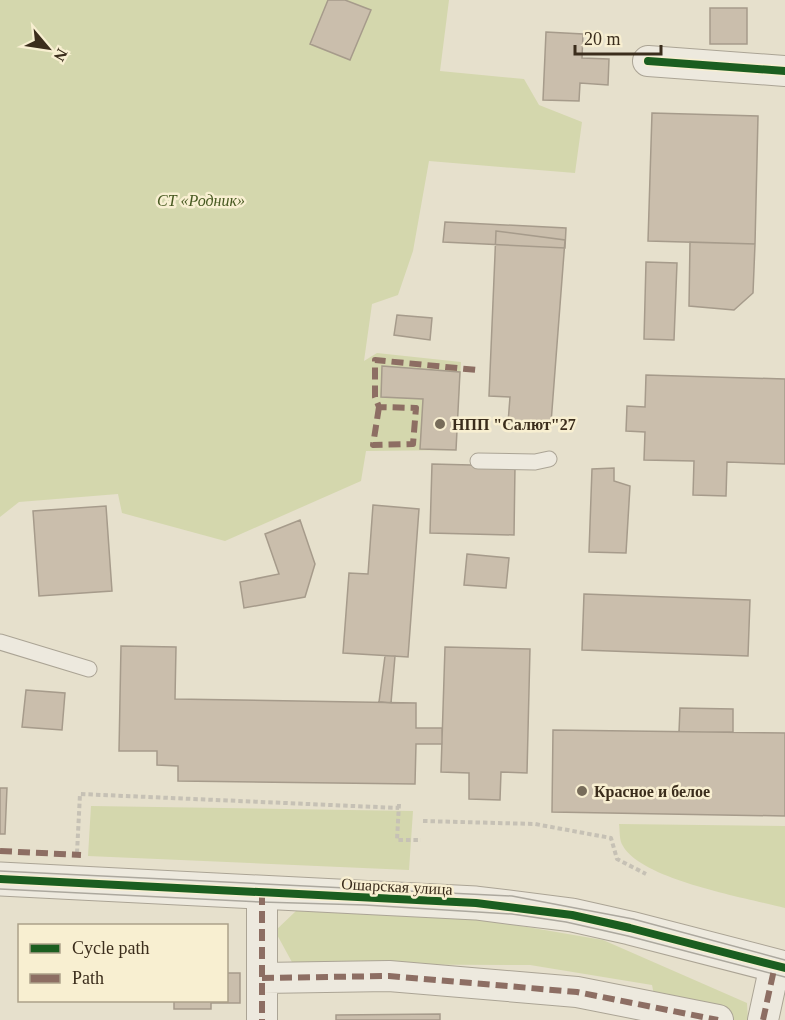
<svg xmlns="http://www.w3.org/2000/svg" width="785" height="1020" viewBox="0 0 785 1020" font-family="Georgia,serif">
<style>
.green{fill:#d4d7ad}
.building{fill:#cabeac;stroke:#a69b8b;stroke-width:1.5}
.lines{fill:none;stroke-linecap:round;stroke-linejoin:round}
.service-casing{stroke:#aba495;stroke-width:17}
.minor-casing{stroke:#aba495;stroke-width:32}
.tertiary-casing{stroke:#aba495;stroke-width:35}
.path{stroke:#c6c1b5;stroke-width:4;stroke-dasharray:4.5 3;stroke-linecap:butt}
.service{stroke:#ede9de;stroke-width:15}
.minor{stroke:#ede9de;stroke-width:30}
.tertiary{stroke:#ede9de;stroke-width:33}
.tram{stroke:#aca89e;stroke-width:1.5}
.quiet{stroke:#8d6e63;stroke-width:6;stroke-dasharray:12 6;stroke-linecap:butt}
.cycleway-casing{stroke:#f8efd1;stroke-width:11}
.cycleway{stroke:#1b5e20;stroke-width:8}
.poi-dot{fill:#776c5a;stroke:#f8efd1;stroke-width:2}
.labels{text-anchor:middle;stroke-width:5;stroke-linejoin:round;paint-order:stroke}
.park-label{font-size:16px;font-style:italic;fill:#475921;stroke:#f8efd1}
.poi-label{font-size:16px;font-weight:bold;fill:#3b2d1c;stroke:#f8efd1;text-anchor:start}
.street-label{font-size:16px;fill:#3b2d1c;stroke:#f8efd1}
</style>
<rect width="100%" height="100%" fill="#e6e0cc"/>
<path class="green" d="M0 0H449L440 71 524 79 539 105 582 122 575 173 429 161 413 251 398 295 372 304 364 361 377 353 461 362 456 450 366 451 361 481 225 541 122 513 118 494 19 502 0 517Z
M91 806 413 811 409 870 88 856Z
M619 824 785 826V908C747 898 642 880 623 846 619 841 620 830 619 824Z
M296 911 475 918 603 940 747 1003 748 1020H659L652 985 530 965 293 964 275 931Z"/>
<path class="building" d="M328 0H345L371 10 350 60 310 44Z
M710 8H747V44H710Z
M546 32 583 34 582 58 609 59 608 85 580 83 579 101 543 100Z
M652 113 758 116 755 244 648 241Z
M445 222 566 228 565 248 443 242Z
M496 231 565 240 551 423H508L510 397 489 396Z
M690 242 755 244 753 293 734 310 689 306Z
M646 262 677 263 674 340 644 339Z
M397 315 432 318 430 340 394 335Z
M382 366 460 372 456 450 420 449 423 399 381 397Z
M646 375 785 379V464L727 462 726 496 693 495 694 461 644 460 645 432 626 431 627 406 645 407Z
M432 464 515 466 514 535 430 533Z
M614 468V481L630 486 626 553 589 552 592 469Z
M373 505 419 509 408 657 343 653 349 573 368 574Z
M106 506 112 591 39 596 33 511Z
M300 520 315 564 305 597 244 608 240 582 279 574 265 534Z
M467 554 509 558 506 588 464 585Z
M584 594 750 600 748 656 582 650Z
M121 646 176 647 175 699 416 703V728H442V744H416L415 784 178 781V766L157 765V751H119Z
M445 647 530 649 527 773 501 772 500 800 469 799V773L441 772Z
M385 656H395L391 703 379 702Z
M26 690 65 693 62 730 22 727Z
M680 708 733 709V732H679Z
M553 730 785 733V816L552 812Z
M0 788H7L5 834H0Z
M226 973H240V1003H211V1009H174V1000H226Z
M440 1014V1020H336V1015Z"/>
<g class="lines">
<defs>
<path id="service" d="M478 461 535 462 549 459
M0 642 89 669"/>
<path id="minor" d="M648 61 785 71
M262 893V1020
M262 978 389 976 577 992 718 1020
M763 1020 775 965"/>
<path id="tertiary" d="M0 879 476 903 572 915 630 928 785 968"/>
</defs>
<use href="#service" class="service-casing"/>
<use href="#minor" class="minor-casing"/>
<use href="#tertiary" class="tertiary-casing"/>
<path class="path" d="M399 804 397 840H421
M423 821 535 824 611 838 617 859 646 874
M77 853 80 794 399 808"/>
<use href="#service" class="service"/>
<use href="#minor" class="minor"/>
<use href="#tertiary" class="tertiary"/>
<path class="tram" d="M0 871 512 896 633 919 785 960
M0 889 261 902 365 905 512 914 566 922 628 936 785 977"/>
<path class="quiet" d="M379 407 373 445 413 444 416 408 379 407 375 397V360L477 370
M0 851 81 855
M262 893V1020
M262 978 389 976 577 992 718 1020
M763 1020 775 965"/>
<defs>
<path id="cycleway" d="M648 61 785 71
M0 879 476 903 572 915 630 928 785 968"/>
</defs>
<use href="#cycleway" class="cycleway-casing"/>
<use href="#cycleway" class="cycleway"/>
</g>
<g class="poi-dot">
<circle cx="440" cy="424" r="6"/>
<circle cx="582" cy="791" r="6"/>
</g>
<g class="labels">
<g class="park-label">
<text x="201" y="206">СТ «Родник»</text>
</g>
<g class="poi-label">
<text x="452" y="430">НПП "Салют"27</text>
<text x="594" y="797">Красное и белое</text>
</g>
<g class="street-label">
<text transform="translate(397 886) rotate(3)" y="6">Ошарская улица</text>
</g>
</g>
<rect x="18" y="924" width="210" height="78" fill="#f8efd1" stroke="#aca189" stroke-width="1.5"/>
<rect x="30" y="944" width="30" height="9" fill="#1b5e20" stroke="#aca189" stroke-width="1.5"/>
<text x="72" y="954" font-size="18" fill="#3b2d1c">Cycle path</text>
<rect x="30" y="974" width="30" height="9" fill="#8d6e63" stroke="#aca189" stroke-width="1.5"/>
<text x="72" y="984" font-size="18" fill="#3b2d1c">Path</text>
<g transform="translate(48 48) rotate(119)" stroke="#f8efd1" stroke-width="4.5" paint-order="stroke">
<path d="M0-4.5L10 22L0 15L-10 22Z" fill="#3b2d1c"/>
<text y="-9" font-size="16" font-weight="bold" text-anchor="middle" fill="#3b2d1c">N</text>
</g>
<path d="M575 45v9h86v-9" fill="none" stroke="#3b2d1c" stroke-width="3"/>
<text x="584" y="45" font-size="18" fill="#3b2d1c" stroke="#f8efd1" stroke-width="4.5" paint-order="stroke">20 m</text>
</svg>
